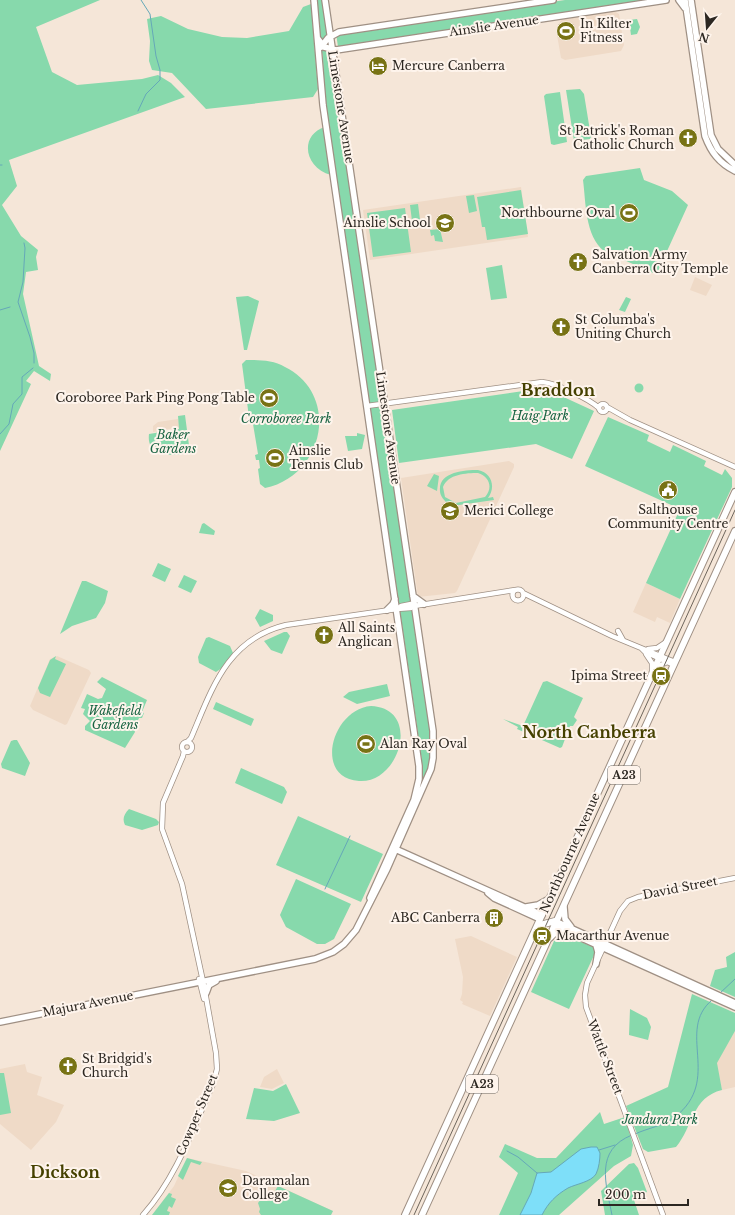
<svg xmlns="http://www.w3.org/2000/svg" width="735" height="1215" viewBox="0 0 735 1215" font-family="'Libre Baskerville',serif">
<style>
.built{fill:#efdac7}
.green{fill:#87d9ac;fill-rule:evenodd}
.water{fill:#7edff9;stroke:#65a8b8}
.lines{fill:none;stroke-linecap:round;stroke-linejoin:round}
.stream{stroke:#65a8b8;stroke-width:1}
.minor-casing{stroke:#9f9084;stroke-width:6}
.major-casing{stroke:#9f9084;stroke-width:8}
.highway-casing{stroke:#9f9084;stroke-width:8}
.minor{stroke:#fff;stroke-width:4.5}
.major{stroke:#fff;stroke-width:5.5}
.highway{stroke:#fff;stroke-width:6}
.tram{stroke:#6d655c;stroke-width:1}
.labels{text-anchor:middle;stroke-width:4;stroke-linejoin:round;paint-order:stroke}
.shield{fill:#fef4ec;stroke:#6b645e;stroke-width:1}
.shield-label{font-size:11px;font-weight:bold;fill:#2c2721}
.poi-label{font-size:12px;fill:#2c2721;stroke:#fef4ec;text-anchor:start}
.street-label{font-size:12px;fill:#2c2721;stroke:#fef4ec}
.park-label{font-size:12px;font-style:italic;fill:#176341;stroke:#fef4ec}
.district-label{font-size:16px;font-weight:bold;fill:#454100;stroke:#fef4ec}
</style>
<rect width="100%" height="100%" fill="#f5e6d8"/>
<path class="built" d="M614 11 619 14 624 45 621 51 565 60 561 58 556 29 561 20Z
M521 187 528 237 370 260 363 210Z
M695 277 712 285 706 296 690 290Z
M178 419 180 427 153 432V426L158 422Z
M509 461 514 464V467L457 591 455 593 418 597 401 478Z
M646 583 680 599 670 623 657 617 655 622 633 612Z
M57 656 89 670 91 673 67 724 65 725 33 710 30 706 50 659Z
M471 936 517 957 490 1016 462 1004 463 1002 460 1000 462 994 463 977 455 939Z
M735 1031V1087L722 1090 716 1063Z
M25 1064 27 1072 42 1077 37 1095 64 1105 56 1122 31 1150 0 1124V1069Z
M277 1069 284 1083 272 1089 260 1087 264 1077Z
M187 1158 246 1171 333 1211 331 1215H152L174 1186Z"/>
<path class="green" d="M0 0H100L36 27 52 72 77 85 142 79 158 75 171 83 185 97 9 160 17 186 2 205 21 236 38 250 36 257 38 270 26 272 23 294 39 366 51 374 50 381 34 371 26 381 31 384 0 451Z
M314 0H323L432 742C432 759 429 772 421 787L422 761 324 93 323 57 318 33Z
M565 0H660L338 47 336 33Z
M311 4 318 89 313 97 206 109 172 73 152 70 149 61 150 41 147 19 161 16 188 29 222 37 247 38 289 31 303 7Z
M637 19 640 27 637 34 631 35 629 20Z
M580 89 584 94 591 137 590 139 574 141 566 90Z
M560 92 567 142 554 145 551 144 544 96 546 94Z
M325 127 331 175C304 168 299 135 325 127Z
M640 168 644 180 672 191 688 205 658 271 653 273 604 251C585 236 586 203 583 180L586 176Z
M521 190 528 234 487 240 485 227H482L477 197Z
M474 195 477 211 469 213 466 196Z
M418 204 420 220 412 221 410 205Z
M405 208 411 252 373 257 367 213Z
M440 229 443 242 435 241 434 235 431 236 430 230Z
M502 265 507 298 491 300 486 268Z
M248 296 259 301 247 350H244L236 297Z
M626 297 631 299 625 312 619 310Z
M246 360C259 360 273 360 285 367 341 395 324 476 265 488L260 484 258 469 260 468 259 460H256L255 455 258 454 253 424 250 425 242 364Z
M634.5 388a4.5 4.5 0 1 1 9 0a4.5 4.5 0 1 1-9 0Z
M544 388 594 411 572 459 536 444 399 463 392 410Z
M185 415 190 453C174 456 146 458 149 434L179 429 178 416Z
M608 417 649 435 647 441 670 452 673 445 706 461 704 466 722 475 725 469 732 478V487L680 599 646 583 680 509 585 466Z
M357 433 365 435 362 449 348 451 345 436H357Z
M478 470C492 473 496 487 488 498L493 497 494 500 445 507 444 505 448 504C444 500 440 496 440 491 438 472 464 470 478 470ZM478 473C490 477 493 488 485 497L456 503 445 497 443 487C448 474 466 473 478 473Z
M434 474 439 476 437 491 427 486Z
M204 523 215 531 214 535 199 533 202 524Z
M158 563 171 569 165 582 152 576Z
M184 575 197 581 191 593 178 587Z
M82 581H86L108 591 105 603 96 618 72 626 60 634Z
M260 609 273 615V621L260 627 255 618Z
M284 632H287L290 636 282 654 271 650 264 641Z
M209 637 230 646 233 653 222 668 216 672 199 663 198 657 206 638Z
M56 656 55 659 66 664 50 697 40 693 38 688 50 660Z
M102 677 147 700 142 712 144 713 142 718H139L134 729 135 732 125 748 85 730V726L90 721 83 714 85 709 81 708 87 694 98 699 102 698 106 689 97 682Z
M547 681 583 698 574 717 577 720 573 726H570L562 747 560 748 517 729 518 727 503 719 523 726 543 682Z
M387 684 390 696 357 704 343 697 349 692Z
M216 702 254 719 251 726 213 709Z
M371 706C422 708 400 784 359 781 313 778 332 709 371 706Z
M14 740H17L30 763 25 776 2 768 1 764 11 741Z
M241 768 284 787 287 792 282 804 235 783Z
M129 809 156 819 159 822 158 825 142 830 125 825C122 819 124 814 129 809Z
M298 816 383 854 361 902 276 865Z
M296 879 351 904 334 939 325 944H317L286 927 280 915Z
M567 936 595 948 596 951 569 1009 531 992 554 941Z
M735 952V997L710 986 715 970 727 967 726 957Z
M692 994 735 1013V1031L717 1063 722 1090C692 1097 693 1127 676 1147L648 1152 643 1149 626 1106 668 1087Z
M630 1009 647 1018 651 1027 648 1040 629 1035Z
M0 1073H4L11 1113 0 1115Z
M286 1084 300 1113 274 1121 246 1119 254 1088 273 1091Z
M600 1112 604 1124 625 1117 633 1145 631 1156 614 1166 559 1215H499L518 1173 499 1157 505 1144 537 1158H556Z
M187 1158 202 1162 200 1165 191 1162 183 1180 178 1176Z
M634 1163 638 1168 647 1192 633 1197 639 1215H605L601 1191 629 1164Z
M278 1186 333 1211 331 1215H261L259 1212 260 1209 258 1203 261 1199 269 1201Z
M169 1193 172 1194 171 1197 176 1199 172 1208 169 1206 167 1211 170 1212 169 1215H152Z"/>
<path class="water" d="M591 1147H597L600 1153C600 1159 599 1168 596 1174 591 1182 576 1184 568 1188 556 1195 548 1203 542 1215H520L531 1193 537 1173 551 1172 581 1149Z"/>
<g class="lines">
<path class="stream" d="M138 111 146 94 160 80V70L156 56 150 14 141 0
M0 165H2
M24 243 25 248 23 282 18 302 30 337 34 353V363
M0 310 10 307
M0 434 9 424 13 404 22 394V377L33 368
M325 889 350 836
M719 994 735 979
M635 1134C648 1128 663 1126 675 1117 723 1079 675 1031 712 1000
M599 1150 615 1145
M507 1151 518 1157 537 1173
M612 1215C606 1184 594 1150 632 1135"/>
<defs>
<path id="minor" d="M599 408a4 4 0 1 1 8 0a4 4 0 1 1-8 0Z
M367 406 542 382C556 383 589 399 599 408
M607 407 630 420 735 467
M512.5 595a5.5 5.5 0 1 1 11 0a5.5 5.5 0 1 1-11 0Z
M523 593 612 636 675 662
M397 609 401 606 411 604 414 606 515 590
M618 631 623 640
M642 649 645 652 674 665
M648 649 657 648 666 642
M646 654 652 663V673
M655 673 661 665 667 662
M187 742 191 738C212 689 227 639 286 625L397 609 411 608 414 606
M182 747a5 5 0 1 1 10 0a5 5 0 1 1-10 0Z
M199 979 204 999
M143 1215C176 1178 193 1129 213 1084L217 1069 216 1053 204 986 182 884 162 829 163 803 183 756 184 751
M663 1215 586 1007 585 995 587 983 620 911 628 901 638 897 735 878"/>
<path id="major" d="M314 0 323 105 419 766V779L414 800 370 898
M679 0 685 8
M685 0 705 136C711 152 719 163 735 171
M691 0 711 135 718 149 735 165
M318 39 324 47 336 50 666 0
M321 47 328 38 339 32 553 0
M413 596 424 604
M387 610 393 604 395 599
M393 848 542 915
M488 893 494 898 540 919
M526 907 538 905 549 899
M564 907 565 919 571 927
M557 922 735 1003
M555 926 735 1007
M550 938 555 933 569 934
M596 964 598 952 596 945
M206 993 209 985 216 981
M0 1022 315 959 333 952 344 944 356 930 387 869 431 769 433 758V731L325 0"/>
<path id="highway" d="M537 931 544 924 555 921
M405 1215 735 492
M422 1215 735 531"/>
</defs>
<use href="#minor" class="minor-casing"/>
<use href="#major" class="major-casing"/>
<use href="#highway" class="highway-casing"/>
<use href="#minor" class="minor"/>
<use href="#major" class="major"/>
<use href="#highway" class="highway"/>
<path class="tram" d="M414 1215 735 510"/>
</g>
<defs>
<symbol id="stadium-disc" viewBox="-11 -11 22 22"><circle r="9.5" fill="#787315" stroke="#fef4ec"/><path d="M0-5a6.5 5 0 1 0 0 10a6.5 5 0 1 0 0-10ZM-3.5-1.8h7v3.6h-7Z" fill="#fff"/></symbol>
<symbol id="hotel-disc" viewBox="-11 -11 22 22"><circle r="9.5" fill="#787315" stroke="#fef4ec"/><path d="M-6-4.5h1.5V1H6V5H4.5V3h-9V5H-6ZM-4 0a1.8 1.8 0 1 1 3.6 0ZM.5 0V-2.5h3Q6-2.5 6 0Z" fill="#fff"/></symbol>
<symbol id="church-disc" viewBox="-11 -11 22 22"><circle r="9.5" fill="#787315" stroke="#fef4ec"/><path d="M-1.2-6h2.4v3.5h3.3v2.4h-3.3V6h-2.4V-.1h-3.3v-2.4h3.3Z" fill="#fff"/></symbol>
<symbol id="school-disc" viewBox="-11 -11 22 22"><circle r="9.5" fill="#787315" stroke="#fef4ec"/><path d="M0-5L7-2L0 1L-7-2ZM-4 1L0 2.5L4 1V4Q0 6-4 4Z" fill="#fff"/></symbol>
<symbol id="civic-disc" viewBox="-11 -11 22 22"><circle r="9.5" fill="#787315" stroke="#fef4ec"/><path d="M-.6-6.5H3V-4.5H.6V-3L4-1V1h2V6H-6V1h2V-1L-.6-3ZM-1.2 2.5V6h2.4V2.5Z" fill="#fff"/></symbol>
<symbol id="station-disc" viewBox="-11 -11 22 22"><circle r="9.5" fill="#787315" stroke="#fef4ec"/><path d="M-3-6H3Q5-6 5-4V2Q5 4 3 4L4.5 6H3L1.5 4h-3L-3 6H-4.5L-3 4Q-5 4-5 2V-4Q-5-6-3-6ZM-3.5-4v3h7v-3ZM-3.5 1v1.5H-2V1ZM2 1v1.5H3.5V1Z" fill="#fff"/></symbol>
<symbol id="building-disc" viewBox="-11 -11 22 22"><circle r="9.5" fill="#787315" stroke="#fef4ec"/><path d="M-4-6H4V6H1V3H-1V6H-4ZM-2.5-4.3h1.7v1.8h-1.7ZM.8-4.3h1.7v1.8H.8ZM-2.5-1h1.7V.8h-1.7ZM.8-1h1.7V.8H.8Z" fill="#fff"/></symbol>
</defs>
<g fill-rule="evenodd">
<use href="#stadium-disc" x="555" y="20" width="22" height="22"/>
<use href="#hotel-disc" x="367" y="55" width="22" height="22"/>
<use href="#church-disc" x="677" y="127" width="22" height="22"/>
<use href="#stadium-disc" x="618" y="202" width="22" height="22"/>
<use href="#school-disc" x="434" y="212" width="22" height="22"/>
<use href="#church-disc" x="567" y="251" width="22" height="22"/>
<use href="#church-disc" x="550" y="316" width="22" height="22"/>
<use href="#stadium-disc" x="258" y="387" width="22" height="22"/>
<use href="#stadium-disc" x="264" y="447" width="22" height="22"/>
<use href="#civic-disc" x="657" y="479" width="22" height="22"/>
<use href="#school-disc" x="439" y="500" width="22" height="22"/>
<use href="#church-disc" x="313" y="624" width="22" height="22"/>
<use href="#station-disc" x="650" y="665" width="22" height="22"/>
<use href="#stadium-disc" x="355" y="733" width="22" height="22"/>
<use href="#building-disc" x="483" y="907" width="22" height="22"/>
<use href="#station-disc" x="531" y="925" width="22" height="22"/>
<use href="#church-disc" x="57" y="1055" width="22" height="22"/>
<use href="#school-disc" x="217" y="1177" width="22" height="22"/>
</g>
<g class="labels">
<g class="shield">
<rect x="608" y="766" width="32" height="18" rx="3"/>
<rect x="466" y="1075" width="32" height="18" rx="3"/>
</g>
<g class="shield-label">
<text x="624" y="779">A23</text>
<text x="482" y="1088">A23</text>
</g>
<g class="poi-label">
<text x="580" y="28">In Kilter<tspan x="580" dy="14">Fitness</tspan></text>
<text x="392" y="70">Mercure Canberra</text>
<text x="674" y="135" text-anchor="end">St Patrick's Roman<tspan x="674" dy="14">Catholic Church</tspan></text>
<text x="615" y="217" text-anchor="end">Northbourne Oval</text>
<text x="431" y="227" text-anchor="end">Ainslie School</text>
<text x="592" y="259">Salvation Army<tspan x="592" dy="14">Canberra City Temple</tspan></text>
<text x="575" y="324">St Columba's<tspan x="575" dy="14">Uniting Church</tspan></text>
<text x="255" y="402" text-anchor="end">Coroboree Park Ping Pong Table</text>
<text x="289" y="455">Ainslie<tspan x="289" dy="14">Tennis Club</tspan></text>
<text x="668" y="514" text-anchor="middle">Salthouse<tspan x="668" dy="14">Community Centre</tspan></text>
<text x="464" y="515">Merici College</text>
<text x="338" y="632">All Saints<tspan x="338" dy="14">Anglican</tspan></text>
<text x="647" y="680" text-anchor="end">Ipima Street</text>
<text x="380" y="748">Alan Ray Oval</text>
<text x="480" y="922" text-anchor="end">ABC Canberra</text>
<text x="556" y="940">Macarthur Avenue</text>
<text x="82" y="1063">St Bridgid's<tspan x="82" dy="14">Church</tspan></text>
<text x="242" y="1185">Daramalan<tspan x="242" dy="14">College</tspan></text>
</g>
<g class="street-label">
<text transform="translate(494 26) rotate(-8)" y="4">Ainslie Avenue</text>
<text transform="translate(341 107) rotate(81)" y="4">Limestone Avenue</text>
<text transform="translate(388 428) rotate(82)" y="4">Limestone Avenue</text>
<text transform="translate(570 853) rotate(-66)" y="4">Northbourne Avenue</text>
<text transform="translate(680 888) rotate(-11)" y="4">David Street</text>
<text transform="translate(88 1004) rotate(-11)" y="4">Majura Avenue</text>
<text transform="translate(605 1057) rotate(69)" y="4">Wattle Street</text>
<text transform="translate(197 1115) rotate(-67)" y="4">Cowper Street</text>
</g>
<g class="park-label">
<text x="540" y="420">Haig Park</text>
<text x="286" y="423">Corroboree Park</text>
<text x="173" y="439">Baker<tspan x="173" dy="14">Gardens</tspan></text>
<text x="115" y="715">Wakefield<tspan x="115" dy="14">Gardens</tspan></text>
<text x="660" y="1124">Jandura Park</text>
</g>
<g class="district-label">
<text x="558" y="396">Braddon</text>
<text x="589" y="738">North Canberra</text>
<text x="65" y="1178">Dickson</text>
</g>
</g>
<g transform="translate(707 28) rotate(197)" stroke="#fef4ec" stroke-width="3" paint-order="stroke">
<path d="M0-3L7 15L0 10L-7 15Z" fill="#2c2721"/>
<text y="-6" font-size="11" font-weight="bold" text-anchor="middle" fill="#2c2721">N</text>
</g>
<path d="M599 1199v6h89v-6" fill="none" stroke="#2c2721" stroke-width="2"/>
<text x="605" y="1199" font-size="12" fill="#2c2721" stroke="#fef4ec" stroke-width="3" paint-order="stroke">200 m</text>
</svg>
